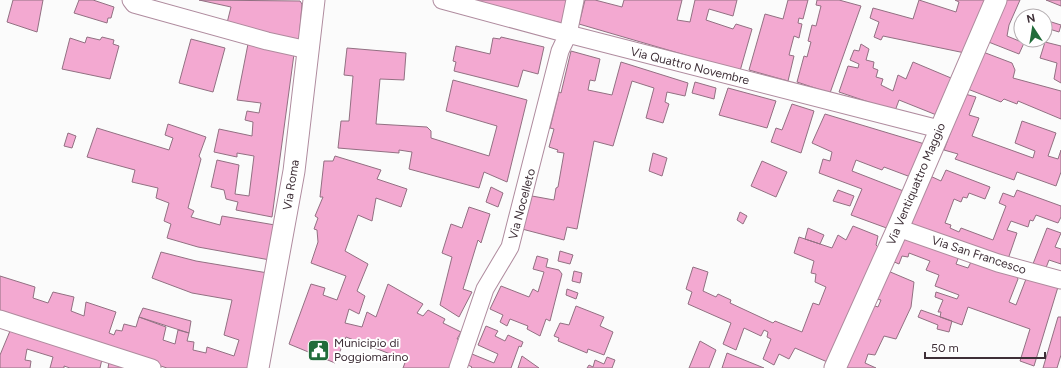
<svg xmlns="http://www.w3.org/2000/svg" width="1061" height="368" viewBox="0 0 1061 368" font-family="Figtree,sans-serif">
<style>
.building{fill:#f3a9d1;stroke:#927082}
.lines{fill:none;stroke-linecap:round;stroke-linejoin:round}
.minor-casing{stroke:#af8b9e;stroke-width:19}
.major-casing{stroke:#af8b9e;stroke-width:23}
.minor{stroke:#fff;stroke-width:17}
.major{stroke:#fff;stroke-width:21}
.labels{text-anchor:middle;stroke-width:4;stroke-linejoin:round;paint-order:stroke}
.street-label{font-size:12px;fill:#3e2f37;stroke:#fff}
.poi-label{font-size:12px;fill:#3e2f37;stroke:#fff;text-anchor:start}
</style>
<rect width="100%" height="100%" fill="#fbfbfb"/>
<path class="building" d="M13 0H43L37 32 7 22Z
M79 0H93L114 7 111 18H108L107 23 74 13Z
M199 0 300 1 302 4 299 41 226 27 231 7Z
M467 0H569L562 23Z
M585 0H595L622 7 624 0H682L677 20 690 22 695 0H737L733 16 709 9 706 20 733 29 736 24 752 29 740 71 579 24Z
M788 0H808L803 19 799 18 798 23 802 24 799 38 794 36 789 55 794 56 788 81 749 70 765 14 783 19Z
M817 0H839L861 6 830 93 797 82 804 56 807 57 811 42 808 41 812 25 816 26 821 6 816 5Z
M919 0 956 12 959 2 955 0H988L965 53 883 36 881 40 874 37 879 22 870 18 873 8 913 19Z
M1004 0H1020L1009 25 1007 36 1024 43 1019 54 986 41Z
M1046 0H1061V6Z
M1045 20 1061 25 1059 32 1046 28 1045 30Z
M87 37 100 40 102 37 114 40 113 44 119 46 110 79 62 69 70 38 85 43Z
M501 37 544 47 538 74 523 70 518 87 454 71 456 62 453 61 456 46 490 54 493 38 500 39Z
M191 39 225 48 213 92 179 83Z
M1045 42 1061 46V83L1054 79 1057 63 1040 58Z
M248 44 294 54 272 217 236 210 238 202 226 199 224 190 211 187 217 160 239 165 235 194 249 196 254 156 237 153V157L214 152 219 129 252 136 253 122 245 120 247 111 259 113 261 103 237 100Z
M861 44 869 49 866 60 874 62 873 68 878 70 876 77 883 79 881 85 893 91 898 75 906 79 913 62 951 78 939 116 899 100 895 111 839 92 848 66 858 68 859 64 850 60 854 50 859 51Z
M347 48 406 53 404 80 380 79 376 124 427 127 431 131V138L489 156 497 126 446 111 453 80 527 100 507 182 484 172 479 188 409 169 412 152 399 150V153L338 148 341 121H349L353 76 344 75Z
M571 51 600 59 595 81 590 80 588 90 612 95 621 62 688 83 685 96 667 92 665 102 669 104 663 123 646 118 654 88 632 81 613 146 594 141 577 229 567 227 564 240 522 229 532 196 554 200 556 188 558 187 564 153 557 152 558 150 549 147 554 129 550 128 559 92 561 93Z
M983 52 1012 63 1015 70 1013 78 1061 91V119L1018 101 1017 104 1004 99 1001 102 965 88Z
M695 82 716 88 714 99 692 93Z
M728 88 776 101 767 128 719 115Z
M965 94 976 97 969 115 979 118 972 136 1033 158 1035 151 1015 143 1022 121 1056 133 1048 156 1058 159 1061 150V172L1056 186 1017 172 1014 180 955 159 958 154 944 150Z
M792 104 814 111 801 153 771 142 776 128 782 130Z
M825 114 928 145 916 179 884 167 882 170 856 160 852 171 906 192 892 230 851 215 862 189 819 173 823 159 830 161 832 152 812 143Z
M168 124 206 137 199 156 201 159 188 208 194 211 191 217 220 225 222 216 275 225 270 260 198 247 167 238 171 224 164 221 169 203 156 198 158 188 132 182 135 170 87 157 97 128 169 150 173 138 165 135Z
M68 133 76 136 72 148 64 146Z
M653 153 667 158 662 176 649 171Z
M335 156 381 170 377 179 407 189 401 207 376 198 372 221 358 215 345 251 368 264 357 291 365 296 359 314 349 309 345 323 362 327 367 312 376 317 388 284 423 304 417 313 423 316 428 310 445 319 443 323 461 332 457 339 462 341 453 368H403L406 360 346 337 335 363 289 344 311 284 325 288 323 295 337 300 346 276 311 263 318 242 317 230 314 229 318 218 315 216 323 197H320L324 161H333Z
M762 161 787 172 776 197 751 186Z
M946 170 990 187 985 199 969 193 967 198 963 197 961 202 954 199 945 223 951 225 950 228 959 232 961 228 993 240 1006 206 999 203 1003 193 1014 197 1017 190 1061 206V217L1058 223 1036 215 1033 221 1030 220 1028 227 1011 221 1007 230 1017 233 1007 262 908 226 928 175 941 181Z
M491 187 503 193 498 207 486 202Z
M838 190 854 196 850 206 833 201Z
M469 207 490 214 481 243 478 240 463 289 472 292 459 317 440 305 452 257 442 253 451 224 462 228Z
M740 212 747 216 743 224 737 220Z
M853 226 878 236 876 245 879 248 832 364 795 348 789 359 779 354 774 365 763 359 771 339 767 337 768 332 764 330 761 336 744 328 736 350 723 344 731 323 688 304 692 292 686 289 693 267 708 272 703 291 716 297 718 294 731 300 730 303 773 323 775 321 802 332 813 303 819 305 826 287 815 282 816 274 811 273 814 261 794 253 799 237 832 248 838 235 846 240Z
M808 228 824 235 820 244 805 239Z
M1047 228 1061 233 1055 247 1061 249V264L1049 260 1044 273 1031 269Z
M902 235 959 256 956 264 968 268 972 260 1016 275 1018 279 1009 302 1016 305 1026 279 1058 287 1034 366 1020 361 1030 329 968 307 962 325 940 317 941 312H938L943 300 935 297 936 292 957 299 959 295 935 286 939 275 926 270 930 261 909 253 908 257 902 256 899 264 892 261Z
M560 251 573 255 570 264 558 261Z
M161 252 196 261 268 273 249 368H167L0 315V276L35 287 33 298 48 303 53 292 74 297 71 311 84 316 86 302 116 312 109 333 114 335 116 330 122 331 124 324 136 327 139 317 166 327 163 340 175 344 178 330 189 333 187 341 194 342 193 350 206 353 207 347 234 356 239 340 224 335 232 300 192 293 152 278Z
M537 256 548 259 546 267 559 270 562 274 550 321 546 319 540 336 527 329 528 326 510 319 507 326 500 322 503 315 490 309 501 286 529 297 533 289 538 292 544 272 533 269Z
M574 271 582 273 580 283 572 281Z
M888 271 914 282 911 307 896 339 884 336 875 355 868 354 865 363 876 368H842L872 305 878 307 881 300 877 299Z
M567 289 578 293 576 299 566 295Z
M576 306 604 317 600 326 613 332 604 355 588 349 587 353 558 341 559 338 554 336 560 323 569 325Z
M143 308 191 321 189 333 139 317Z
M921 310 952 321 949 332 937 329 938 325 918 317Z
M1058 317H1061V355L1057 368H1043Z
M486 326 498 331 495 336 505 341 508 335 523 342 521 347 519 346 511 368H471L472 367 468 365 472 354 494 363 498 354 478 345Z
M10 331 102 359 100 368H70L64 366V368H50L53 357 27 349 25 360 31 361 30 368H0V355Z
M700 341 716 350 709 368H689Z
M727 353 764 368H722Z
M522 356 539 368H518Z
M607 357 615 360 612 368H587L589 365 593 367 595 360 604 364Z
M109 362 127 368H108Z"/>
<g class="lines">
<defs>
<path id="minor" d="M131 0 134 4 267 41 308 50
M442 0 568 34 939 129
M898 228 998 263 1061 280
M0 319 152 368
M458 368 485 289 510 247 560 51 568 34 575 0"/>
<path id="major" d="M258 368 294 171 314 0
M835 368 898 228 996 0"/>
</defs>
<use href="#minor" class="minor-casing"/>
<use href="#major" class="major-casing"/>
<use href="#minor" class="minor"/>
<use href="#major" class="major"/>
</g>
<defs>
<symbol id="civic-square" viewBox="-11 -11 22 22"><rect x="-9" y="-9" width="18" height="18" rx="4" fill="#216c3a" stroke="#fff"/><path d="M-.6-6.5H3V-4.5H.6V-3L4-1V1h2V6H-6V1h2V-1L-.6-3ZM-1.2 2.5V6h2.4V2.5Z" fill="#fff"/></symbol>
</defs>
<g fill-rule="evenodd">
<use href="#civic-square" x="306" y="338" width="25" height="25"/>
</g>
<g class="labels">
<g class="street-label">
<text transform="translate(690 66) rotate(14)" y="4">Via Quattro Novembre</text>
<text transform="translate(916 184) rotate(-67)" y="4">Via Ventiquattro Maggio</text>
<text transform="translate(291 185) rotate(-81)" y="4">Via Roma</text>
<text transform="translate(522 204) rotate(-75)" y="4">Via Nocelleto</text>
<text transform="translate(979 255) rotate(18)" y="4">Via San Francesco</text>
</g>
<g class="poi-label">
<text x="334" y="347">Municipio di<tspan x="334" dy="14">Poggiomarino</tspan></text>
</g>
</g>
<g transform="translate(1033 28) rotate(348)"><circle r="19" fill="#ffffff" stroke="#b2acaf"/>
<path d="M0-3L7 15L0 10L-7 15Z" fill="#216c3a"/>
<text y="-6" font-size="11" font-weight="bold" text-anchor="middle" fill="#3e2f37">N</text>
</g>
<path d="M925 352v6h120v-6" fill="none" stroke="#3e2f37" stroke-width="2"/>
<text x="931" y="352" font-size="12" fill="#3e2f37" stroke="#ffffff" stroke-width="3" paint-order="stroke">50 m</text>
</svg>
